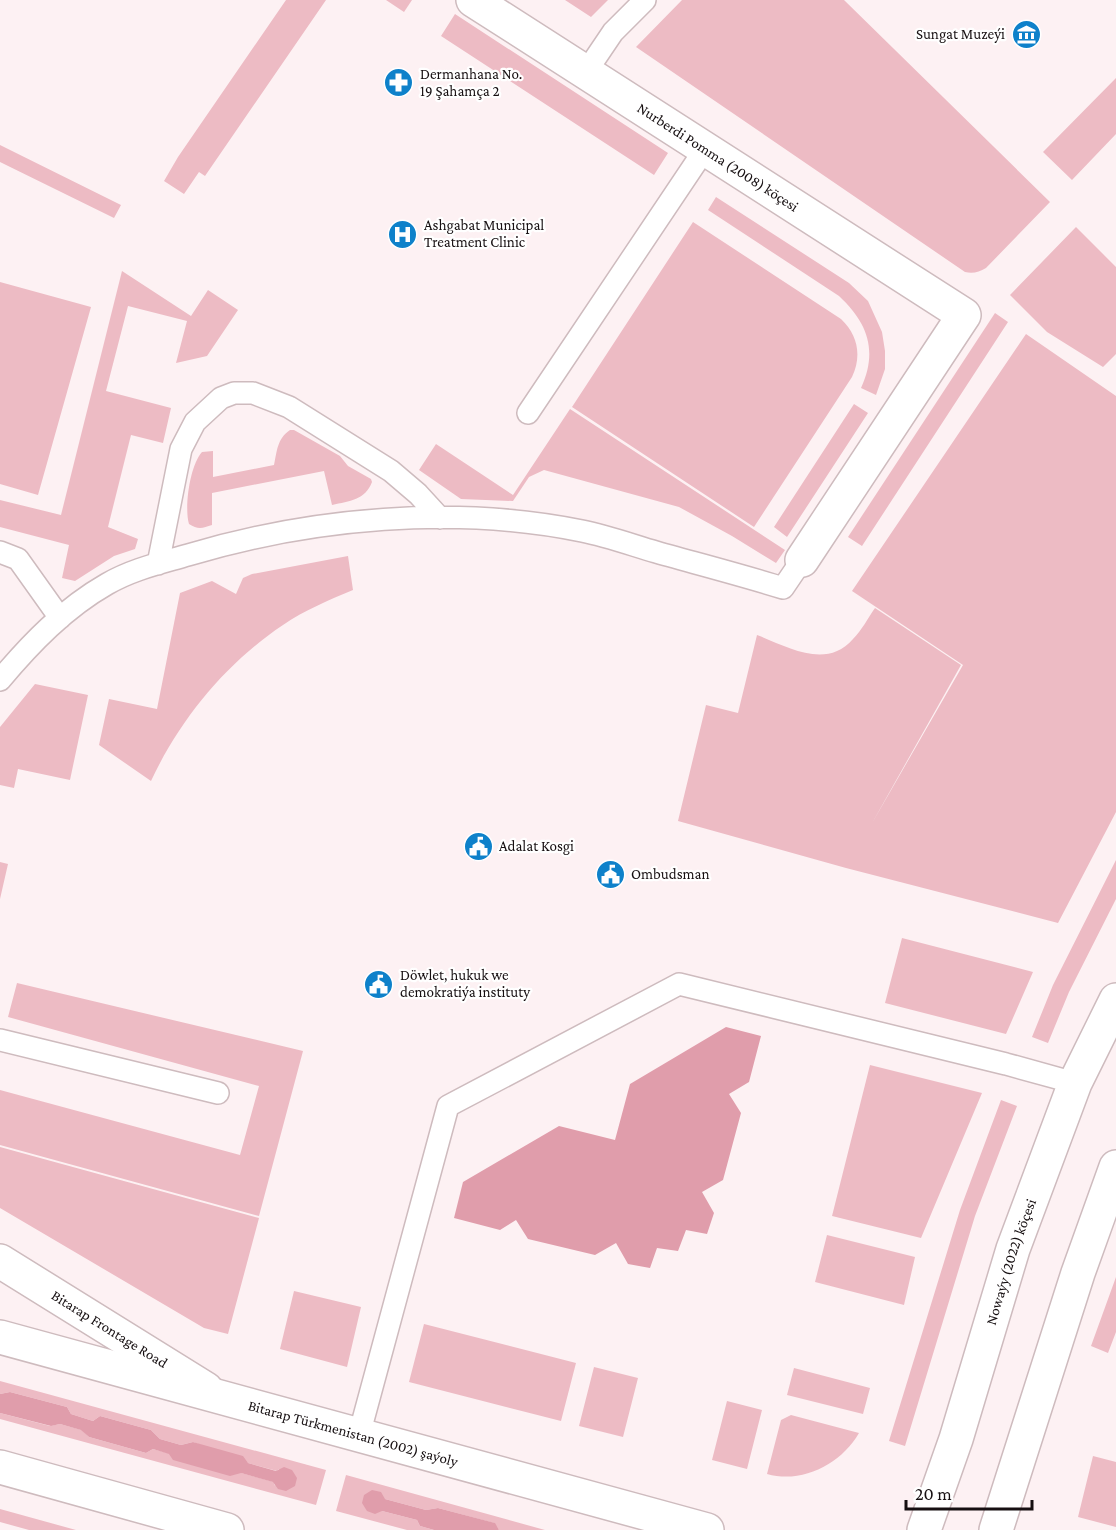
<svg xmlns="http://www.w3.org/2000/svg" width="1116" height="1530" viewBox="0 0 1116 1530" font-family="'Crimson Pro',serif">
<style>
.green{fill:#edbbc4}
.water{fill:#e09dab}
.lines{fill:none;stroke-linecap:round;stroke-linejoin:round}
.service-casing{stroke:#cebbbe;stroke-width:24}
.minor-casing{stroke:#cebbbe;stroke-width:36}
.secondary-casing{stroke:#cebbbe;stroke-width:36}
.service{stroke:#fff;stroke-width:21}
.minor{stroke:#fff;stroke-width:33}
.secondary{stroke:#fff;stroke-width:33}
.labels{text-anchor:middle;stroke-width:4.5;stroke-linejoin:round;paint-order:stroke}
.poi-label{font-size:15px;fill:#160f11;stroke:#fff;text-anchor:start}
.street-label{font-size:15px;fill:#160f11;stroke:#fff}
</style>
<rect width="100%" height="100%" fill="#fdf1f3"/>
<path class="green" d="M286 0H326L205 176 199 172 184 194 164 181 178 157Z
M386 0H412L404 12Z
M565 0H608L591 17Z
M682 0H844L1050 202 986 268C979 272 973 274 965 272L636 47Z
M455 14 668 153 654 175 441 36Z
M1116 78V134L1072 180 1043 152Z
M0 145 121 205 114 218 0 162Z
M716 197 849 283 868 301 882 332 885 351V369L876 395 861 388C878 351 868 323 839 296L708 210Z
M693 222 841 319C858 335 862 356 852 377L754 527 572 407Z
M1076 227 1116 267V354L1103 367 1047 332 1010 295Z
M122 271 191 316 208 290 238 310 207 356 176 363 187 321 128 306 106 391 171 408 163 443 131 435 108 527 138 539 135 549 114 556 75 581 62 578 69 545 0 527V500L61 515Z
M0 282 91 307 38 495 0 484Z
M995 313 1008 322 862 546 848 537Z
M1026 334 1116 396V812L1058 923 846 868 678 821 706 705 738 713 757 635C788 647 826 670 853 639 862 630 868 618 875 608L961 665 871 825 963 665 852 591Z
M854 404 868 413 787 537 774 527Z
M570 409 785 550 776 563 732 536 679 507 544 470 529 477 513 501 461 499 419 470 436 444 513 495Z
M290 430H294L340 456 348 466 371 479 372 482C365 500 350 501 332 505L324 471 212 493V525C203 528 198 530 189 524 184 507 190 465 202 452L213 451V477L274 465C277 451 277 439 290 430Z
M348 556 353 590C329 600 305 610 283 625 226 663 180 719 151 781L99 745 109 699 157 709 180 593 212 581 236 594 243 578 252 574Z
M35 684 88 695 70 780 18 769 14 788 0 785V727Z
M1116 860V899L1069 992 1048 1043 1032 1037 1053 985Z
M0 862 8 864 0 899Z
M902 938 1033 972 1006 1034 885 1003Z
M17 983 303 1051 259 1216 0 1145V1090L240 1155 259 1086 8 1017Z
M870 1065 982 1093 921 1238 832 1216Z
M1001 1100 1017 1106 975 1216 905 1446 889 1441 960 1210Z
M0 1147 259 1218 228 1334 204 1328 0 1208Z
M827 1235 915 1257 904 1305 815 1282Z
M1116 1277V1332L1108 1353 1091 1346Z
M294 1291 361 1307 347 1367 280 1349Z
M424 1324 576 1363 561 1421 409 1382Z
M594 1367 638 1378 623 1437 579 1426Z
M794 1368 870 1388 863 1414 787 1395Z
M0 1381 326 1470 316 1505 0 1419V1413L50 1426 60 1424 82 1430 89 1437 146 1453 153 1449 274 1482 275 1486 279 1469 277 1471 248 1463 193 1442 181 1445 160 1439 151 1430 100 1416 93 1421 71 1414 67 1407 10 1392 0 1394Z
M727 1401 762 1410 747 1469 712 1460Z
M791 1415 859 1433C841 1464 803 1484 767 1474L781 1420Z
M1093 1456 1116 1462V1527L1078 1517Z
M346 1475 545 1530H499L494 1523 438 1508 426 1510 385 1499 382 1511 417 1520 420 1526 434 1530H407L336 1511Z
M0 1509 76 1530H29L0 1522Z"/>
<path class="water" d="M726 1027 761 1036 749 1082 729 1094 741 1113 723 1180 702 1192 714 1213 707 1234 686 1230 678 1251 657 1248 650 1268 628 1264 616 1243 595 1255 528 1239 516 1220 500 1230 454 1218 463 1182 559 1126 615 1140 630 1084Z
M10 1392 67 1407 71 1414 93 1421 100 1416 151 1430 160 1439 181 1445 193 1442 243 1456 248 1463 276 1471 284 1467 292 1470 297 1478 295 1486 286 1491 278 1489 273 1482 241 1473 230 1476 173 1460 169 1454 153 1449 146 1453 89 1437 81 1430 60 1424 51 1426 0 1413V1394Z
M372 1490 381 1492 385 1499 426 1510 438 1508 495 1523 499 1530H434L420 1526 417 1520 382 1511 375 1514 367 1511 362 1503 364 1495Z"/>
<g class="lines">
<defs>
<path id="service" d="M586 72 613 32 645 0
M528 413 705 149
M0 552 18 559 60 618
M158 564 181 449 195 422 221 398 234 393H253L289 407 391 471 418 494 440 518
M0 680C31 643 65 608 107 584 133 569 161 563 188 555 312 518 455 505 582 531 607 536 632 545 656 552 698 564 741 575 783 588L802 560
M0 1040 218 1093
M359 1435 448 1106 679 984 1006 1064 1075 1083"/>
<g id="minor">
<path id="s1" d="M473 0 964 315 802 560"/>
<path id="s2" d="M0 1261 206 1389"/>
</g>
<g id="secondary">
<path id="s3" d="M0 1337 707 1530"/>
<path d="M0 1467 227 1530"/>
<path id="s4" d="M924 1530 956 1439 1013 1249 1075 1083 1116 1000"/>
<path d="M996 1530 1078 1273 1116 1167"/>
</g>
</defs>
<use href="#service" class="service-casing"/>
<use href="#minor" class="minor-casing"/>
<use href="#secondary" class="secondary-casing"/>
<use href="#service" class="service"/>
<use href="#minor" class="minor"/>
<use href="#secondary" class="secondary"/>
</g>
<defs>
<symbol id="museum-disc" viewBox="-11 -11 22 22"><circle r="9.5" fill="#0e81ca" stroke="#fff"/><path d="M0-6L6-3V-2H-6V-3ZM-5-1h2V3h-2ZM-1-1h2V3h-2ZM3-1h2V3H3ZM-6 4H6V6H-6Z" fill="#fff"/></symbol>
<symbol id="pharmacy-disc" viewBox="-11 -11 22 22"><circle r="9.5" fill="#0e81ca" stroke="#fff"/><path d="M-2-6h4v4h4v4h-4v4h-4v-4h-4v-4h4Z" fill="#fff"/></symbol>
<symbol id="hospital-disc" viewBox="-11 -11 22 22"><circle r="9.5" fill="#0e81ca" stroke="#fff"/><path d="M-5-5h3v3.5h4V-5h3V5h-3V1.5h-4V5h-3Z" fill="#fff"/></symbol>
<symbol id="civic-disc" viewBox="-11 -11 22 22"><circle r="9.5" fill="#0e81ca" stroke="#fff"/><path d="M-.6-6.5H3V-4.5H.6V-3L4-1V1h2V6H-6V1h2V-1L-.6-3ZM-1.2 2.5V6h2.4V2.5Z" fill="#fff"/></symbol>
</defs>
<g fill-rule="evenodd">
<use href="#museum-disc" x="1010" y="18" width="33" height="33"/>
<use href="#pharmacy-disc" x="382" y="66" width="33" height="33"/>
<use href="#hospital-disc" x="386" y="218" width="33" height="33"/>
<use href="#civic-disc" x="462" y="830" width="33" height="33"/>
<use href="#civic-disc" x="594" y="858" width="33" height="33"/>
<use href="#civic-disc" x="362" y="968" width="33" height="33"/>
</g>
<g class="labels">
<g class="poi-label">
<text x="1005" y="39" text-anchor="end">Sungat Muzeýi</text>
<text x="420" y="79">Dermanhana No.<tspan x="420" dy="17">19 Şahamça 2</tspan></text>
<text x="424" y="230">Ashgabat Municipal<tspan x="424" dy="17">Treatment Clinic</tspan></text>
<text x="499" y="851">Adalat Kosgi</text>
<text x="631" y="879">Ombudsman</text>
<text x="400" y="980">Döwlet, hukuk we<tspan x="400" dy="17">demokratiýa instituty</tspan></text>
</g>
<g class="street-label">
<text dy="5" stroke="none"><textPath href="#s1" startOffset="291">Nurberdi Pomma (2008) köçesi</textPath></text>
<text dy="5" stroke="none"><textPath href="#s4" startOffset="282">Nowaýy (2022) köçesi</textPath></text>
<text dy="5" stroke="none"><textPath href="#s2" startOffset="129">Bitarap Frontage Road</textPath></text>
<text dy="5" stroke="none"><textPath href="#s3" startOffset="366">Bitarap Türkmenistan (2002) şaýoly</textPath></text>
</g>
</g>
<path d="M906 1500v9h126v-9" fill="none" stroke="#160f11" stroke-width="3"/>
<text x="915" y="1500" font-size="18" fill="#160f11" stroke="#ffffff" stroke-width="4.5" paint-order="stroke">20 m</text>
</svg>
